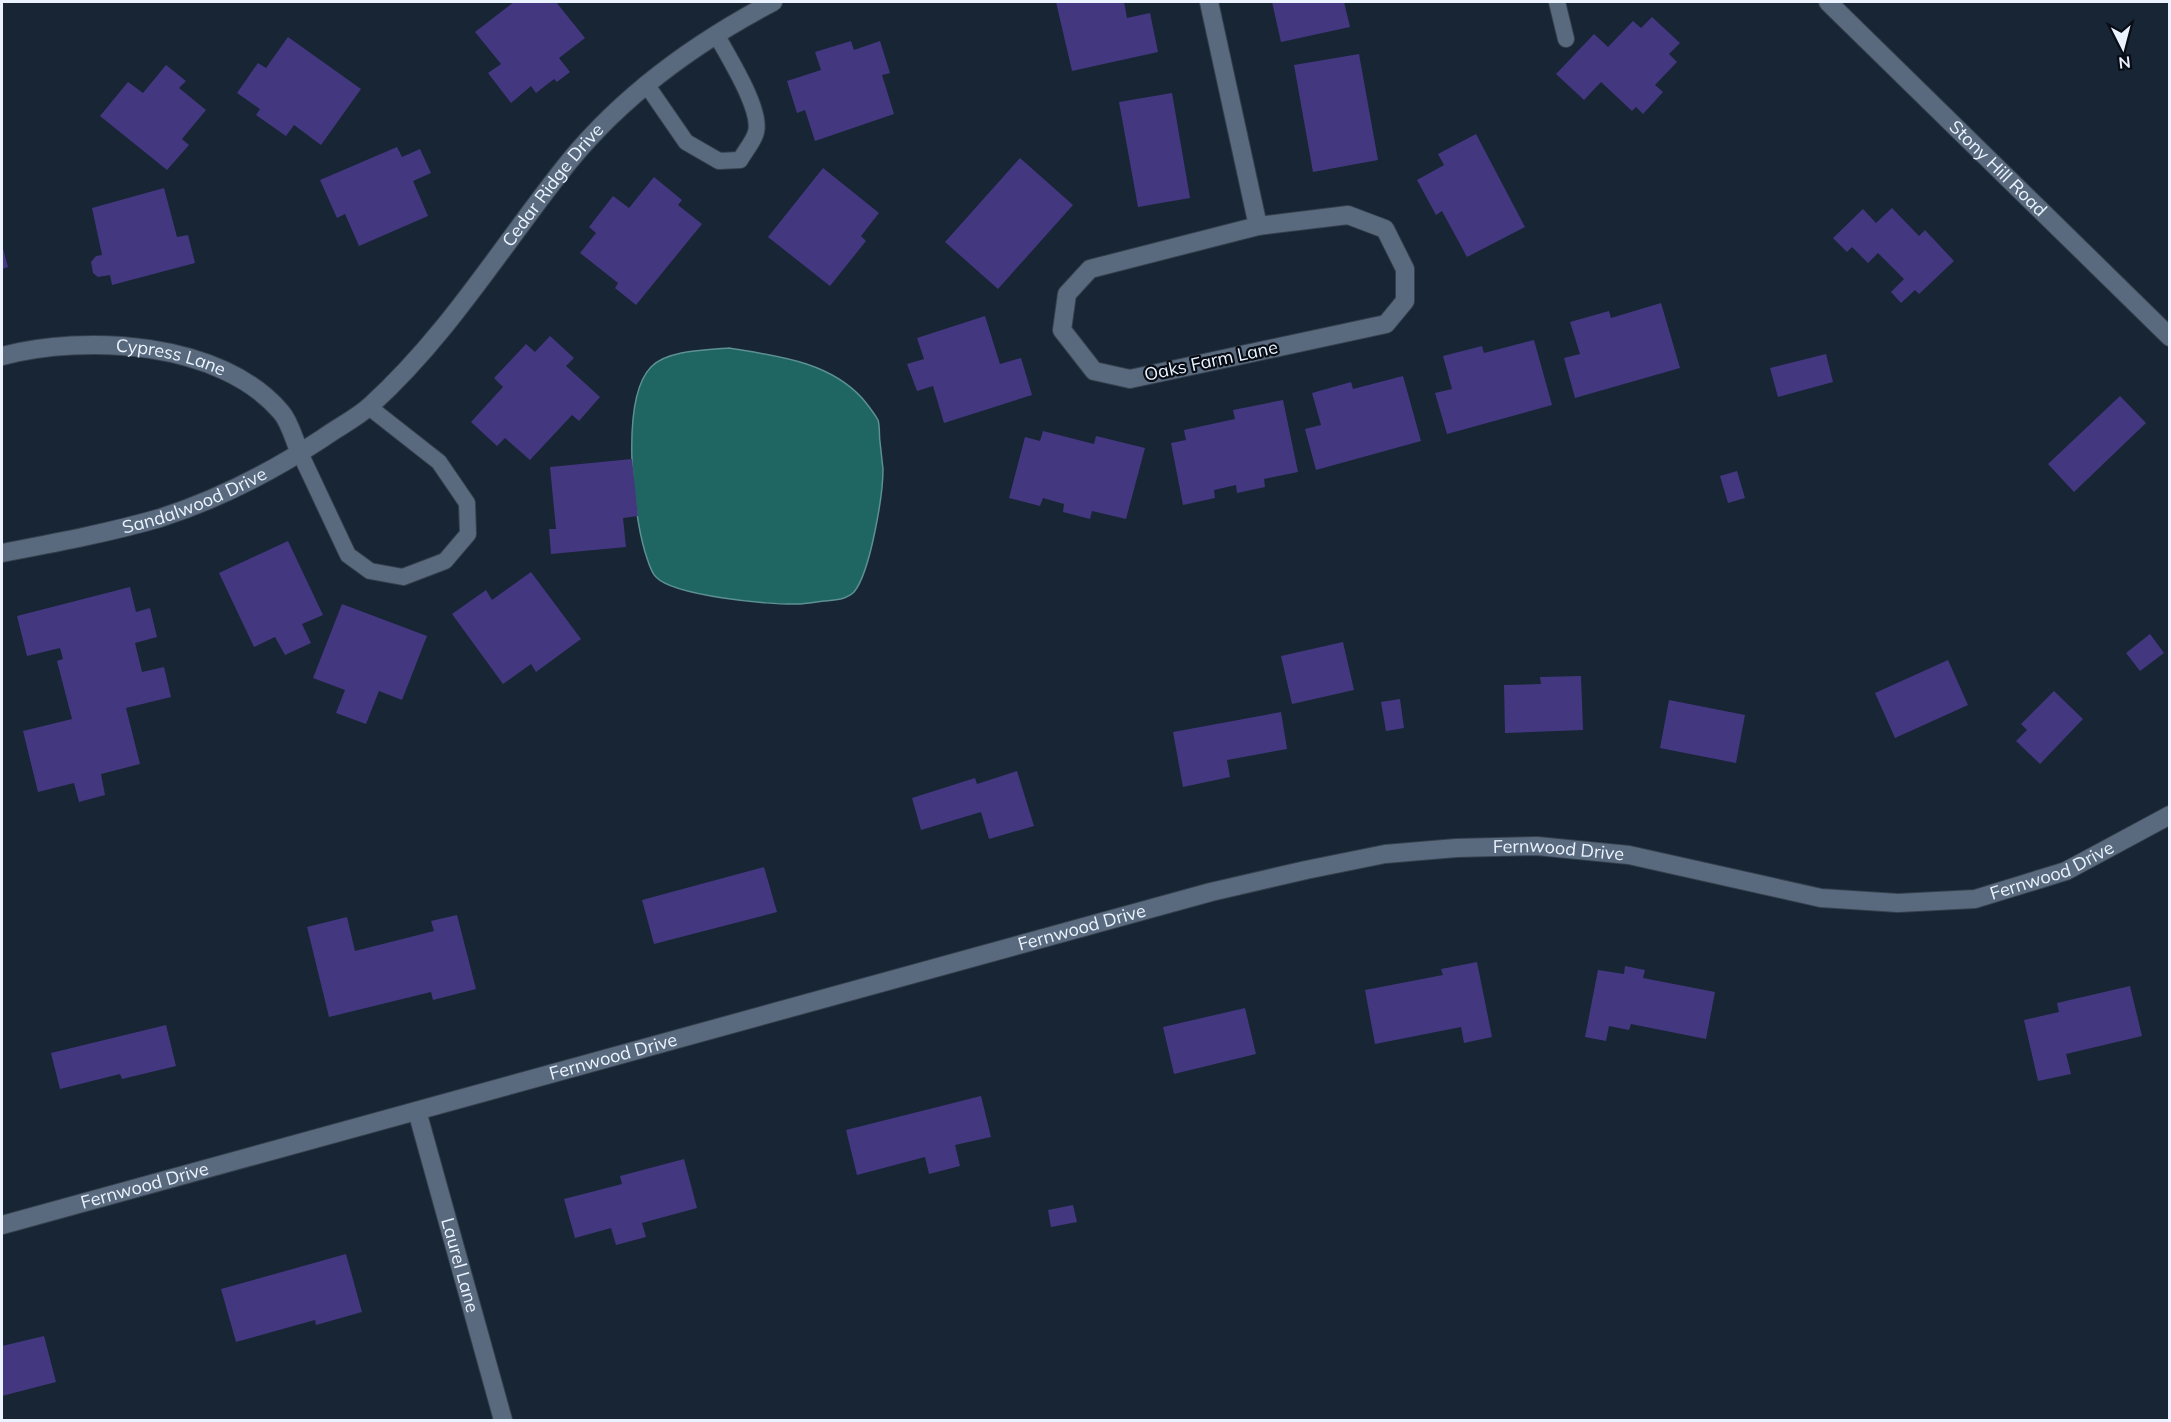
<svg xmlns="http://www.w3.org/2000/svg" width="2171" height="1422" viewBox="0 0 2171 1422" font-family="Mulish,sans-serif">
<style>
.water{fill:#1f6662;stroke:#5c9091;stroke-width:1.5}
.building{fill:#43387f}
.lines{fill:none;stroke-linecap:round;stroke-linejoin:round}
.service-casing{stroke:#36404e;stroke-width:18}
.minor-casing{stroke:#36404e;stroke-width:20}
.secondary-casing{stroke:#36404e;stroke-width:20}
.service{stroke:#5a6a7e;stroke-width:16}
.minor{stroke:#5a6a7e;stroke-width:18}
.secondary{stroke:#5a6a7e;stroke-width:18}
.labels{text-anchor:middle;stroke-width:4.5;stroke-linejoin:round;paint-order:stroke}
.street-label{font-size:18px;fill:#eaf3ff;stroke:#080d15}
</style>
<rect width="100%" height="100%" fill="#172535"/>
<path class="water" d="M729 348C776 356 828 361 862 398 867 404 874 413 878 420 880 426 879 436 880 442 881 451 882 460 883 469 883 496 870 573 854 592 846 600 834 600 824 601 815 602 806 604 797 604 770 605 674 596 656 577 650 571 648 560 645 552 633 512 620 399 651 367 667 350 707 350 729 348Z"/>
<path class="building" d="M514 2H556L585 38 559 58 570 72 557 82 554 79 536 93 531 86 511 103 488 73 501 64 475 32Z
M1056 2H1124L1127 18 1150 13 1158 52 1072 71Z
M1272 2H1344L1350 27 1281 42Z
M1652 17 1680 43 1669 54 1677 62 1655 85 1663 92 1643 114 1636 107 1632 111 1601 82 1584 100 1556 74 1594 34 1608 47 1633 21 1641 28Z
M288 37 361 89 321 145 294 125 286 136 256 115 260 109 237 93 258 63 266 68Z
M851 41 854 50 880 41 890 73 882 75 894 114 815 141 805 110 797 113 787 81 821 70 815 52Z
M1359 54 1378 160 1313 172 1294 65Z
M166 65 186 81 179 88 206 110 182 139 189 145 167 170 100 116 128 82 143 93Z
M1172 93 1190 198 1138 207 1119 102Z
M1476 134 1525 227 1467 257 1442 211 1436 215 1417 180 1444 165 1438 154Z
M397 147 402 157 420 149 431 173 413 181 428 216 359 246 345 214 337 218 320 180Z
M1020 158 1073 205 998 289 945 242Z
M823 168 879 213 861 236 866 241 830 286 768 237Z
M654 177 682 200 678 205 702 224 636 305 615 288 618 283 580 253 596 233 589 227 613 196 629 208Z
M164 188 177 237 188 235 195 263 112 285 110 275 98 277 93 273 91 262 96 256 102 255 92 208Z
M1892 208 1919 236 1925 230 1954 261 1919 294 1915 290 1901 303 1891 292 1904 279 1878 253 1868 263 1852 247 1847 252 1833 238 1863 209 1876 223Z
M2 245 8 267 2 269Z
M1661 303 1680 368 1575 398 1564 358 1580 354 1570 322 1609 311 1611 318Z
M985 316 1000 364 1021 358 1032 395 944 423 933 386 917 391 907 364 924 359 917 338Z
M550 336 574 358 566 366 600 397 579 421 572 415 530 460 505 438 497 446 471 422 503 387 494 378 526 344 535 352Z
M1534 340 1552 405 1447 434 1435 393 1452 389 1443 356 1482 346 1484 353Z
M1826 354 1833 382 1778 397 1770 368Z
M1403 376 1421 441 1316 470 1305 429 1321 425 1312 393 1351 382 1353 389Z
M2120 396 2146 423 2074 492 2048 464Z
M1283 400 1298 472 1264 479 1265 487 1237 493 1236 485 1214 490 1215 498 1183 505 1171 443 1186 440 1184 430 1235 419 1233 410Z
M1043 431 1094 444 1096 436 1145 448 1126 519 1092 511 1090 519 1063 512 1064 504 1043 498 1040 506 1009 498 1025 437 1040 441Z
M632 459 638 516 623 518 626 547 551 554 549 529H556L550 467Z
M1737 471 1745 498 1728 503 1720 476Z
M288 541 323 615 302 624 311 643 285 655 275 637 254 647 219 573Z
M531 572 581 639 536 672 531 664 503 684 452 614 486 590 492 600Z
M130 587 136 612 150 608 157 637 135 643 142 672 164 667 171 697 126 708 140 764 101 774 105 795 79 802 74 783 38 792 23 731 72 719 57 661 63 659 60 648 27 656 17 616Z
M342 604 427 636 402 700 379 691 366 724 336 713 345 690 313 678Z
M2150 634 2164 653 2140 671 2126 653Z
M1343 642 1354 690 1292 704 1281 656Z
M1948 660 1968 705 1895 738 1875 693Z
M1581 676 1583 730 1505 733 1504 685 1541 684 1540 677Z
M2054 691 2083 719 2040 764 2016 741 2027 730 2021 724Z
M1400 699 1404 728 1386 731 1381 702Z
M1669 700 1745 715 1736 763 1660 748Z
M1281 712 1287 749 1227 760 1230 777 1183 787 1173 732Z
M1017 771 1034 826 989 839 981 812 921 830 912 798 975 778 977 784Z
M764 867 777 912 654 944 642 900Z
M457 915 476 989 433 1000 431 992 329 1017 307 927 347 917 355 951 434 931 431 921Z
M1477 962 1492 1037 1464 1043 1461 1027 1375 1044 1365 990 1443 975 1441 969Z
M1625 966 1645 970 1643 978 1715 992 1706 1039 1631 1024 1629 1030 1609 1026 1606 1041 1585 1037 1598 970 1624 974Z
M2130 986 2142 1036 2066 1054 2071 1074 2038 1081 2024 1020 2059 1012 2057 1003Z
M1245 1008 1256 1054 1174 1074 1163 1027Z
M166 1025 176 1066 122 1079 120 1074 60 1089 51 1053Z
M981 1096 991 1137 955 1145 960 1166 929 1174 925 1157 857 1175 846 1130Z
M684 1159 697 1208 642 1223 646 1237 616 1245 611 1228 575 1238 564 1199 622 1184 620 1176Z
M1073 1205 1077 1222 1051 1227 1048 1210Z
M346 1254 362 1312 316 1325 315 1320 236 1342 221 1289Z
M44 1336 56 1382 2 1396V1346Z"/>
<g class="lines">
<defs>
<path id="service" d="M1557 2 1566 39
M646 84 686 142 719 161 740 160C745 151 754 141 756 132 762 109 727 55 716 34
M300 453 348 555 370 571 403 577 445 561 468 534 467 503 439 462 369 407"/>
<g id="minor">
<path d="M1209 2 1258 226"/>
<path d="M1348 215 1385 229 1405 269V301L1386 324 1130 379 1094 371 1062 330 1067 294 1090 269 1258 226Z"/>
<path id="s1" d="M2 356C85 334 221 341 281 412 290 422 294 440 300 453"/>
<path id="s2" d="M2 553C54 543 108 533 160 518 216 500 273 471 323 438 338 427 357 418 371 405 446 337 498 252 560 173 617 99 691 45 773 2"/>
<path id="s3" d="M417 1111 503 1420"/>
<path id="s4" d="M2 1225 1211 892 1306 870 1385 854 1456 848 1537 846 1629 855 1821 898 1898 903 1975 899 2066 871 2170 815"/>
</g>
<g id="secondary">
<path id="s5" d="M1828 2 2170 337"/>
</g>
</defs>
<use href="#service" class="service-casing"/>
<use href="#minor" class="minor-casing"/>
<use href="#secondary" class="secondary-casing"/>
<use href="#service" class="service"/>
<use href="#minor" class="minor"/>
<use href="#secondary" class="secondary"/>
</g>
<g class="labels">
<g class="street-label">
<text dy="6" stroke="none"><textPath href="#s5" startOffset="238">Stony Hill Road</textPath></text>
<text dy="6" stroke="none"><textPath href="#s2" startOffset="688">Cedar Ridge Drive</textPath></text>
<text dy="6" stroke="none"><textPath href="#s1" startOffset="171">Cypress Lane</textPath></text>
<text transform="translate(1211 361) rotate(-12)" y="6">Oaks Farm Lane</text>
<text dy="6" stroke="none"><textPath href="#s2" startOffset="200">Sandalwood Drive</textPath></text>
<text dy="6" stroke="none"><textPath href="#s4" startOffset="1606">Fernwood Drive</textPath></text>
<text dy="6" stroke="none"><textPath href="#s4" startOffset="2110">Fernwood Drive</textPath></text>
<text dy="6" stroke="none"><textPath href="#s4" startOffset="1120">Fernwood Drive</textPath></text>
<text dy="6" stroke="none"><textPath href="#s4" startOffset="634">Fernwood Drive</textPath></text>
<text dy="6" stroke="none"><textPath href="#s4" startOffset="148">Fernwood Drive</textPath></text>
<text dy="6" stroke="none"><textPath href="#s3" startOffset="160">Laurel Lane</textPath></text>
</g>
</g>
<rect width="2171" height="1422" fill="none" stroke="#eaf3ff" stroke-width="6"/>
<g transform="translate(2123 48) rotate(174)" stroke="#080d15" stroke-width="4.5" paint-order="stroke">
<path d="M0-4.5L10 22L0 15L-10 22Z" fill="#eaf3ff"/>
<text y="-9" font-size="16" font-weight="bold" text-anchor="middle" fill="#eaf3ff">N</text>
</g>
</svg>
